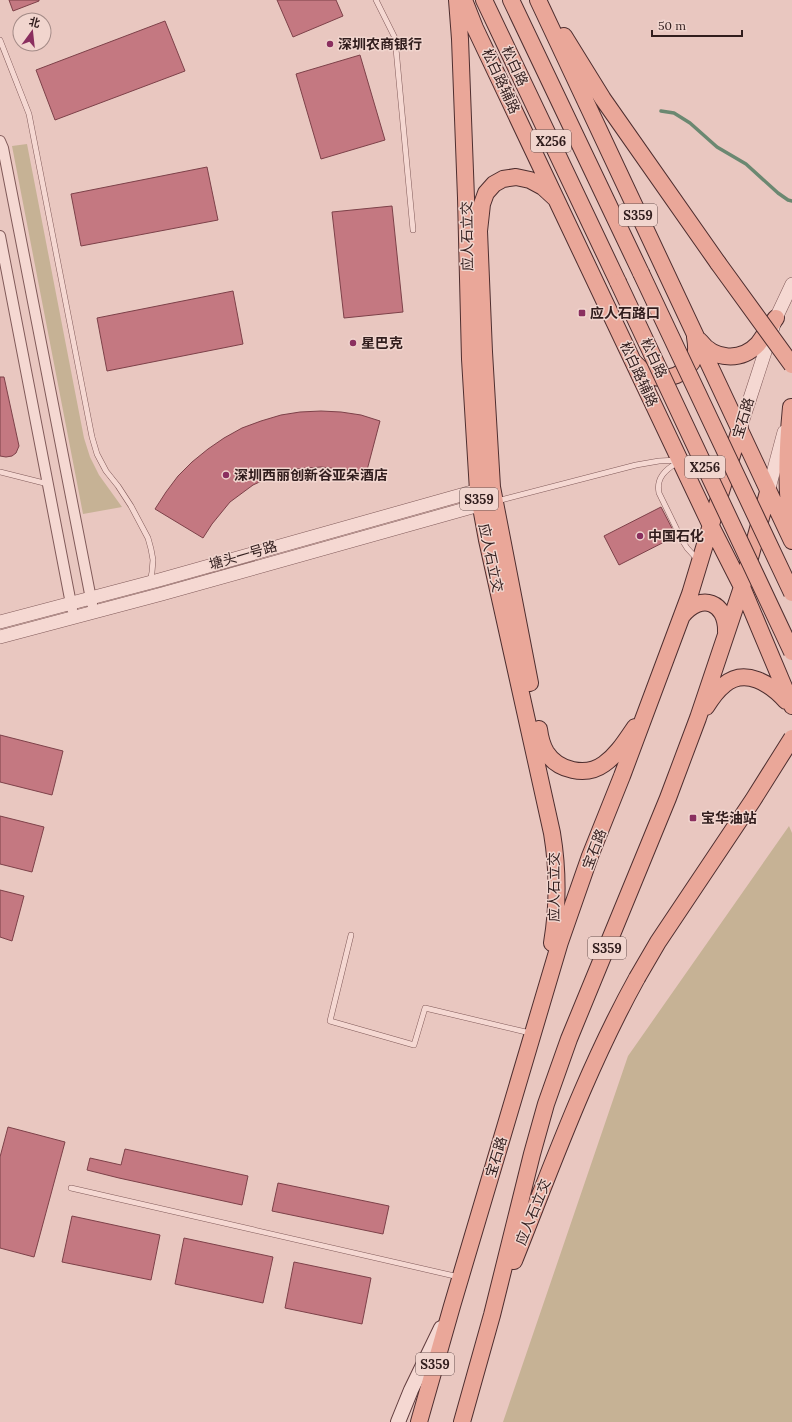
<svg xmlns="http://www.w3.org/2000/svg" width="792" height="1422" viewBox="0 0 792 1422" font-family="Lora,'Noto Sans SC',serif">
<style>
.green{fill:#c6b295}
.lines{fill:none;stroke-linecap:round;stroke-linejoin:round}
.stream{stroke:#6b8871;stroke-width:3.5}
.building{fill:#c47881;stroke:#7d4149}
.service-casing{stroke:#805a59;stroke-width:6}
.minor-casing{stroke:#805a59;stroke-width:12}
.tertiary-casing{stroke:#805a59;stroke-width:14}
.secondary-casing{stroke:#623d3e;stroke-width:16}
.primary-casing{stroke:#4e2e2f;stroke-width:18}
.service{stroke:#f5d8d2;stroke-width:5}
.minor{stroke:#f5d8d2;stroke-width:10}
.tertiary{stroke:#f5d8d2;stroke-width:13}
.secondary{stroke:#f5d8d2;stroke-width:14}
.primary{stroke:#eaa799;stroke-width:16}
.primary-bridge-casing{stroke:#4e2e2f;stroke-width:18;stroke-linecap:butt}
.primary-bridge{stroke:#eaa799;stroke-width:16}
.poi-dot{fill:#8a2f5f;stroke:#f1d5ce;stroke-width:1.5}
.labels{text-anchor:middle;stroke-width:3;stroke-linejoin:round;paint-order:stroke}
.shield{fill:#f1d5ce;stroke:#6b5452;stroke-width:1}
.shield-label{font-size:13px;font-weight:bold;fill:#311d1d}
.poi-label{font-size:14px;font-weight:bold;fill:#311d1d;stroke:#f1d5ce;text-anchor:start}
.street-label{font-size:14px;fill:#311d1d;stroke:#f1d5ce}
</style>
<rect width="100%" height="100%" fill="#e9c7c0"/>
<path class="green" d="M27 144 84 438 90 457 99 475 122 507 83 514 12 146Z
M789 826 792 833V1422H503L628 1056Z"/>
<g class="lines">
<path class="stream" d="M661 111 674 113 690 123 717 147 746 164 778 193 788 200 792 201"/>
</g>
<path class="building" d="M9 0H39V1L13 11Z
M277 0H336L343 16 293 37Z
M165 21 185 71 55 120 36 70Z
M360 55 385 140 321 159 296 74Z
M207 167 218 220 81 246 71 194Z
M392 206 403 312 344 318 332 212Z
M233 291 243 344 107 371 97 318Z
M0 377H4L19 446 16 453 12 456 6 457 0 456Z
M321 411 341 412 361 415 380 421 366 474 349 470 321 467 293 469 279 473 253 485 230 502 212 524 203 538 155 509 166 492 178 476 192 462 208 449 224 438 242 428 261 421 281 415 300 412Z
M661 507 676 536 619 565 604 536Z
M0 735 63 751 52 795 0 782Z
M0 816 44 827 32 872 0 864Z
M0 890 24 896 12 941 0 937Z
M8 1127 65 1142 34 1257 0 1248V1157Z
M125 1149 248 1176 242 1205 119 1178 87 1170 90 1158 121 1165Z
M278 1183 389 1206 383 1234 272 1211Z
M72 1216 160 1235 151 1280 62 1262Z
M184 1238 273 1257 263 1303 175 1284Z
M294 1262 371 1278 362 1324 285 1308Z"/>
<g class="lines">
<defs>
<path id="service" d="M376 0 395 38 413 230
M0 40 29 114 92 437 97 454 106 471 118 486 131 506 148 538 151 549 153 560 152 572 150 582
M678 462C665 470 656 478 659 493L682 540 687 548 698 560
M0 472 48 484
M497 501 636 465 659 461 678 460
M351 935 330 1021 414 1045 425 1008 530 1033
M71 1188 459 1277"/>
<path id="minor" d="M0 141 3 148 92 604
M0 236 72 609"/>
<path id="tertiary" d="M740 429 776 318 792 284
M768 492 784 432
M0 622 159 580 486 488
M0 637 162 594 490 502"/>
<path id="secondary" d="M398 1422 411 1390 441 1328"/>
<path id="primary" d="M457 0 460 39 466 198 470 359 478 491 487 540 552 833C558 869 558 907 552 943
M464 0 475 28 711 526 742 587 792 706
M484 0 618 282
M511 0 641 273
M538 0 792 541
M564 36 603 99 718 263
M700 341C714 360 741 362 758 344 764 336 770 326 776 318
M635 363C639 368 644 372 650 375 667 383 688 374 695 356 697 350 696 343 695 337
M791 407C787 449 785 488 792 529
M682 616C701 592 727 602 726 632
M530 683 492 487 484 352 479 231 482 204 486 193 494 184 503 179 516 177 530 180 543 187 556 199
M706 707C711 699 716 691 724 685 745 667 771 684 786 701
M539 729C540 737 542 745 546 752 558 771 586 777 604 764 617 755 626 740 635 727
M514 1261C552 1166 587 1068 637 978
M419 1422 452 1306 560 942 590 856 622 776 690 594 740 429
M462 1422 492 1315 532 1154 546 1104 569 1039 668 798 698 718 742 587 768 492"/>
</defs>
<use href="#service" class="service-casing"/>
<use href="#minor" class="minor-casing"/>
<use href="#tertiary" class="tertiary-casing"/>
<use href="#secondary" class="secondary-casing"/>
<use href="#primary" class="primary-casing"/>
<use href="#service" class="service"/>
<use href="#minor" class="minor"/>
<use href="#tertiary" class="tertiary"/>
<use href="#secondary" class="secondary"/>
<use href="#primary" class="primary"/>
<defs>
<path id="primary-bridge" d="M718 263 792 365
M641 273 792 593
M618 282 792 652
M637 978 658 942 753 800 792 738"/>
</defs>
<use href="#primary-bridge" class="primary-bridge-casing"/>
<use href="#primary-bridge" class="primary-bridge"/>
</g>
<g class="poi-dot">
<circle cx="330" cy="44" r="4"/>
<rect x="578" y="309" width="8" height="8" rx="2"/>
<circle cx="353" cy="343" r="4"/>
<circle cx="226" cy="475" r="4"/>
<circle cx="640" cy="536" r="4"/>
<rect x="689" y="814" width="8" height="8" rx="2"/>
</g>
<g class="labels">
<g class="shield">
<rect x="531" y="130" width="40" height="22" rx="3"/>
<rect x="619" y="204" width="38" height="22" rx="3"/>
<rect x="685" y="456" width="40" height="22" rx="3"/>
<rect x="460" y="488" width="38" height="22" rx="3"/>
<rect x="588" y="937" width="38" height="22" rx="3"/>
<rect x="416" y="1353" width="38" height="22" rx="3"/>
</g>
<g class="shield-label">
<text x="551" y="146">X256</text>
<text x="638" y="220">S359</text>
<text x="705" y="472">X256</text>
<text x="479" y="504">S359</text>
<text x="607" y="953">S359</text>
<text x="435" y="1369">S359</text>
</g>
<g class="poi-label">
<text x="338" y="49">深圳农商银行</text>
<text x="590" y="318">应人石路口</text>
<text x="361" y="348">星巴克</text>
<text x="234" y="480">深圳西丽创新谷亚朵酒店</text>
<text x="648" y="541">中国石化</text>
<text x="701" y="823">宝华油站</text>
</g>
<g class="street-label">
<text transform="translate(515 66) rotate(65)" y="5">松白路</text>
<text transform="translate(501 81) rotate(65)" y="5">松白路辅路</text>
<text transform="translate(467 236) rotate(-91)" y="5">应人石立交</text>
<text transform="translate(654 358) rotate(65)" y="5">松白路</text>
<text transform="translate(639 374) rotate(65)" y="5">松白路辅路</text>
<text transform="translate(743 418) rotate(-73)" y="5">宝石路</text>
<text transform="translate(243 555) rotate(-16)" y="5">塘头一号路</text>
<text transform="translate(491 558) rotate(78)" y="5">应人石立交</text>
<text transform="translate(594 849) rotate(-69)" y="5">宝石路</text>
<text transform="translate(554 887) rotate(-90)" y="5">应人石立交</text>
<text transform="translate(496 1157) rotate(-73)" y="5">宝石路</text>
<text transform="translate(533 1212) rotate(-68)" y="5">应人石立交</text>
</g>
</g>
<g transform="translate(32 32) rotate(15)"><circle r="19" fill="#f1d5ce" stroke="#a48b87"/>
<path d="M0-3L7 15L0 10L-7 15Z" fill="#8a2f5f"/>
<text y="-6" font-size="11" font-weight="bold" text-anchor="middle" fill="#311d1d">北</text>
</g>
<path d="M652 30v6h90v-6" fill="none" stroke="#311d1d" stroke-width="2"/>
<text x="658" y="30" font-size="12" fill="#311d1d" stroke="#f1d5ce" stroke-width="3" paint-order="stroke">50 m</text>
</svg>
